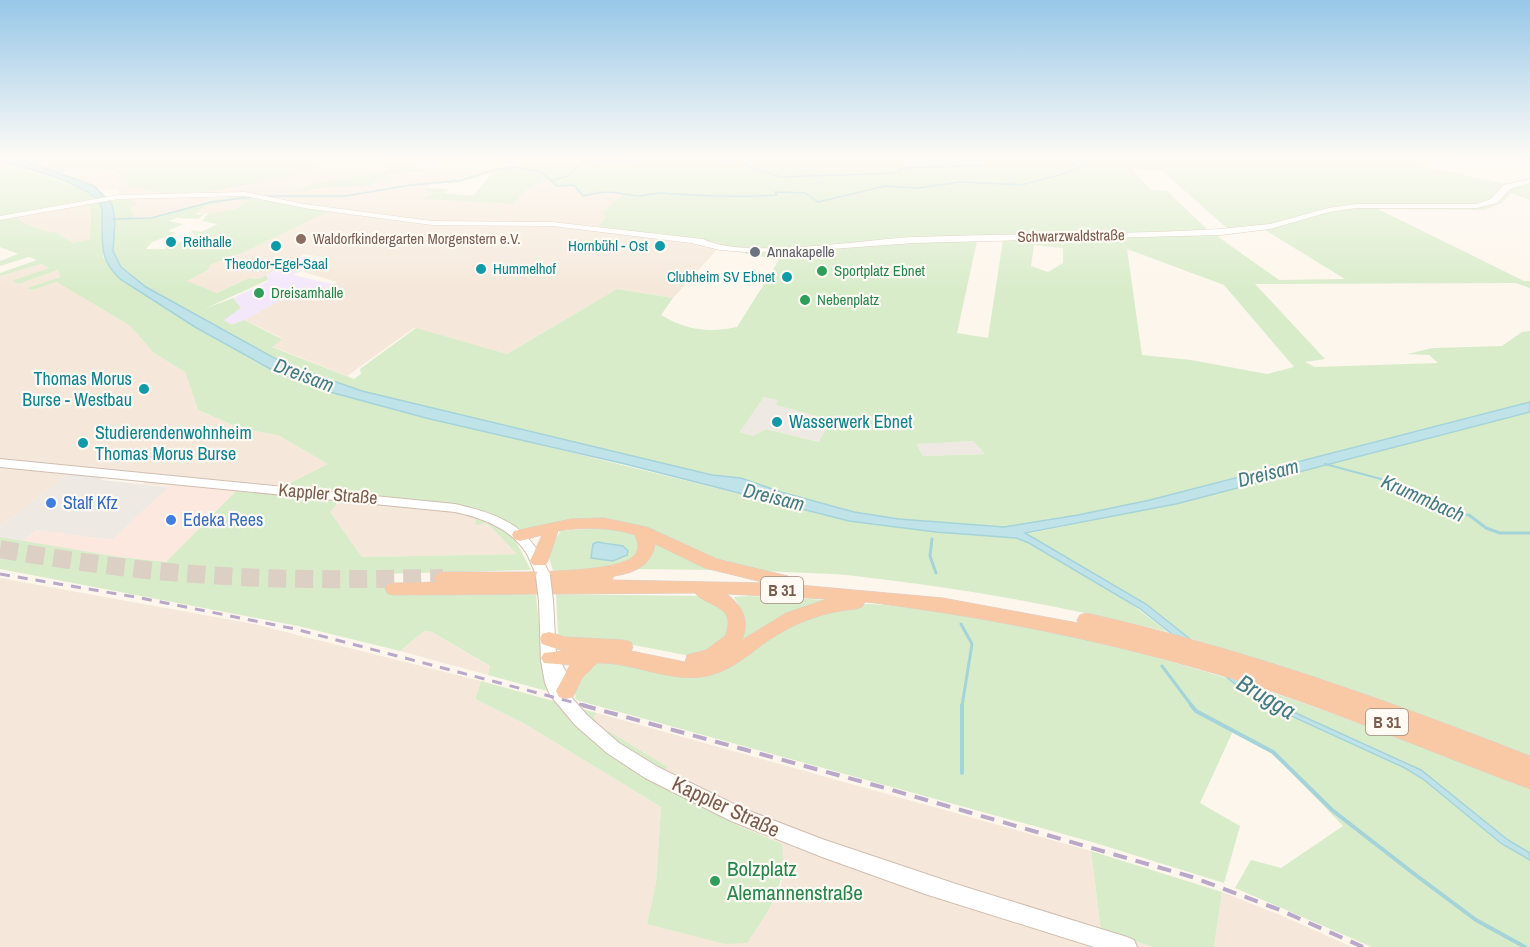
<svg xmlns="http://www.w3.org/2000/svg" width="1530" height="947" viewBox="0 0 1530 947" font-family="'Archivo Narrow',sans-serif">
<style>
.residential{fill:#f5e8da;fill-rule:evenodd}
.commercial{fill:#fde8e0}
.industrial{fill:#efe9e4}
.education{fill:#f3e8fa}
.green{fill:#d8ecc9;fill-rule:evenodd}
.water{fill:#bfe3e8;stroke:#a5d3da;stroke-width:1.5}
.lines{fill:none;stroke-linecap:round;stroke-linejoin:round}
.stream-far3{stroke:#a5d3da;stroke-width:1.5}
.stream-far2{stroke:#a5d3da;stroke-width:2}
.stream-far1{stroke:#a5d3da;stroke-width:3}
.stream{stroke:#a5d3da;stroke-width:4}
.trunk-tunnel{stroke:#dcd0c4;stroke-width:18;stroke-dasharray:18 9;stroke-linecap:butt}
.tertiary-casing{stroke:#d1beb0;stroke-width:2}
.secondary-casing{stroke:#d6c0b0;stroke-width:1}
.trunk-casing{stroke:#dad1cd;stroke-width:1}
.tertiary{fill:#fff;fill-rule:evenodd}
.secondary{fill:#fff;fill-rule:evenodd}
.trunk{fill:#f9c8a4;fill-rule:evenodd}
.rail-far1{stroke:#b9a8c9;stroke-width:3;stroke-dasharray:10 8;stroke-linecap:butt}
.rail{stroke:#b9a8c9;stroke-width:4;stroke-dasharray:14 9;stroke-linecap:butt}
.tertiary-bridge-casing{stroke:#d1beb0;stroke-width:16;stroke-linecap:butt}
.tertiary-bridge{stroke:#fff;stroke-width:14}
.education-dot{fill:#8d6e63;stroke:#fffaf3;stroke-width:2}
.culture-dot{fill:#0f9aa8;stroke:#fffaf3;stroke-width:2}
.worship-dot{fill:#6b7280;stroke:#fffaf3;stroke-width:2}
.leisure-dot{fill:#2e9e5b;stroke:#fffaf3;stroke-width:2}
.shop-dot{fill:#3f7fe0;stroke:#fffaf3;stroke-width:2}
.labels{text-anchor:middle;stroke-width:4.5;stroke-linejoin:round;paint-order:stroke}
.far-street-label{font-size:15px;fill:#7a5c4d;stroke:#fffaf3}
.far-education-label{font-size:15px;fill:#785e54;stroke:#fffaf3;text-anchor:start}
.far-culture-label{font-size:15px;fill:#0d838f;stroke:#fffaf3;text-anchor:start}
.far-worship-label{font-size:15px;fill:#5b616d;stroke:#fffaf3;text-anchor:start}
.far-leisure-label{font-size:15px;fill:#27864d;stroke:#fffaf3;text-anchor:start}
.shield{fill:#fffaf3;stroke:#a28b7f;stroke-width:1.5}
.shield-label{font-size:16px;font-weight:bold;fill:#7a5c4d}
.culture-label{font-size:18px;fill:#0d838f;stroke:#fffaf3;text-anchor:start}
.street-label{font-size:18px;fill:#7a5c4d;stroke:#fffaf3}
.shop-label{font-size:18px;fill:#366cbe;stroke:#fffaf3;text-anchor:start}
.water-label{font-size:20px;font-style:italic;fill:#437c86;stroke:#fffaf3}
.near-street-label{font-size:21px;fill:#7a5c4d;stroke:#fffaf3}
.near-leisure-label{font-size:21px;fill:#27864d;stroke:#fffaf3;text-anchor:start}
.near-water-label{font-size:24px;font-style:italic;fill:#437c86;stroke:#fffaf3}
</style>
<rect width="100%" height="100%" fill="#fdf6ec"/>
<path class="residential" d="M382 158H476V162L502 158H643L620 163 594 161 572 167H507L468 178 433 181 426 191 436 192 426 199 513 204 526 190 545 179 552 183 553 187H571L585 196 605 191 624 194 604 211 606 218 599 227 723 243 673 298 617 289 507 354 414 328 347 376 271 346 282 338 244 320 304 287 322 290 337 282 304 272 328 258 304 254 259 279 249 278 217 293 186 281 208 270 210 265 242 253 328 211 244 196 214 200 165 215 133 219 128 207 138 204 114 199 119 195 118 190 97 189 60 173 75 169 114 170 127 179 171 194 215 191 292 176 312 168ZM425 162 438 166 439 170H411L406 174 389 175 383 180 372 182V186L332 187 309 191 299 189 318 185 319 182 390 170 403 163Z
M239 198 251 199 236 209 222 214 195 213 206 206Z
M88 204 91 212 90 239 73 243 55 232 48 234 20 221 17 217 0 220V216Z
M41 264 50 268 13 281 19 284 58 270 60 277 29 289 32 290 57 282 65 286 129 325 154 353 185 372 198 410 242 429 278 435 329 464 292 482 280 495 143 484 144 482 68 474 0 527V276Z
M340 501 441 509 475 518 476 524 487 523 518 554 362 557 330 512Z
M0 578 254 624 481 681 475 699 525 724 661 807 656 883 647 924 778 895 783 876 782 844 739 826 657 780 668 767 597 724 594 717 597 713 1091 851 1101 931 1153 947H0Z
M424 631 432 632 491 667 488 675 400 651Z
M1222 892 1278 914 1352 947H1214Z"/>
<path class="commercial" d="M171 485 236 491 166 562 120 557 23 541 36 530 112 540Z"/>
<path class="industrial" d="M764 397 779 400 777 405 832 420 820 442 766 429 753 436 740 432Z
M973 441 985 454 923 456 917 443Z
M68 474 103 478 101 480 169 487 112 540 36 530 23 541 0 537V527Z"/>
<path class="education" d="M298 257 319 261 293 275 332 284 322 290 304 287 245 320 256 326 243 332 223 320 241 308 233 298 269 281 266 275Z"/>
<path class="green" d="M10 158H382L312 168 292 176 215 191 171 194 129 187 127 179 114 170 75 169 60 173Z
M643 158H1463L1412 164 1507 184 1530 180V200L1511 193 1502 203 1484 210 1378 209 1524 281H1530V288L1516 283 1255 284 1325 359 1305 362 1315 367 1438 363 1429 355 1407 354 1433 348 1502 346 1522 332 1530 331V402L1150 500 1078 515 1004 527 899 519 854 512 769 489 741 478 712 475 362 391 287 365 146 287 121 267 113 251 115 219 110 199 125 198 139 204 129 207 134 214 133 219 165 215 214 200 244 196 329 211 242 253 210 265 208 270 187 281 217 293 249 278 259 279 266 275 268 280 204 309 233 298 241 308 224 320 232 325 244 320 282 339 272 347 354 379 361 374 360 369 416 328 507 354 617 289 673 298 661 315C686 330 708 333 737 327L779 260 718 248 722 243 598 227 605 218 603 212 623 194 605 191 585 196 571 187H553L552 183 545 179 526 190 513 204 425 199 435 192 425 191 428 188 449 189 445 193 473 196 493 172 460 182 430 184 432 181 468 178 507 167H572L586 161 620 163ZM1132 169 1161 170 1228 229 1209 231 1167 191 1150 190ZM241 198 244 201 250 200 234 210 208 214 202 221 218 224 201 232 191 230 195 236 164 249H146L152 242 176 233 168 231 183 224 169 221 176 218 198 219 206 213 197 215 196 213 206 206ZM1265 230 1345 279 1279 280 1217 236ZM1003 240 988 338 957 333 977 241ZM1034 245 1063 248V263L1048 272 1031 266ZM1127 249 1224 285 1294 367 1267 374 1191 360 1142 355ZM764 397 778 400 776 405 831 420 819 442 766 429 753 436 740 432ZM973 441 985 454 923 456 917 444Z
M0 162 78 187 97 199 0 216Z
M421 162 414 169 437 171C419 170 406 174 389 175L390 179 372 182V186L332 187 295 192 319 182 390 170 391 164Z
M99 201 102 208 103 257 120 279 195 327 291 379 521 440 849 521 936 532 1016 538 1029 543 1118 594 1168 632C1065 606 960 588 855 576 817 572 778 574 741 568 714 564 690 550 666 538 608 509 572 517 512 534L531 570 383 574 379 583 536 595 542 653 551 692 488 675 490 666 432 632 424 631 400 651 298 626 0 569V537L120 557 166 562 236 491 280 495 292 482 328 464 278 435 242 429 198 410 185 372 154 353 129 325 57 282 32 290 28 288 60 277 58 270 19 284 12 281 49 268 41 264 0 276V273L37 260 29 257 0 266V261L18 254 0 247V220L17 217C22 224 47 234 55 232L73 243 90 239 91 212 88 204ZM340 501 441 509 475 518 476 525 487 523 517 554 362 557 330 512Z
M1530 412V757L1336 684 1186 637 1146 604 1026 534 1176 504Z
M614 527 639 536 642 553 611 569 553 571 547 550 561 531ZM597 542 611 543 619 559 613 561 591 558Z
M654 540 715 570 635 569Z
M556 594 698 596 730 613 727 639 697 655H685L613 641 578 642 558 635Z
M748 596 827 600 706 665H686L714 660 741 609 734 597Z
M869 604C917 607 962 615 1008 624 1190 656 1359 721 1530 789V947H1372L1235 888 1251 860 1281 868 1343 826 1275 755 1233 731 1200 803 1240 826 1224 883 1092 842 576 700 574 686 597 660 665 670 848 605Z
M481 681 597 713 594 717 597 724 668 767 657 779 739 826 782 844C787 889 770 907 747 943L725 944 647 924 656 883 661 807 525 724 475 699Z
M1091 851 1222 892 1214 947H1153L1101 931Z"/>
<path class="water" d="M0 158 25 161 94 186 112 204 115 220 113 251 121 267 146 287 287 365 362 391 712 475 741 478 781 492 854 512 899 519 1004 527 1078 515 1150 500 1530 402V412L1176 504 1025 533 1146 604 1253 689 1287 709 1421 770 1508 840 1530 853V860L1502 844 1423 779 1405 768 1265 704 1244 691 1139 608 1029 543 1016 538 936 532 849 521 625 464 426 418 330 392 274 371 195 327 120 279C99 258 103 248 102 220 102 215 103 210 101 206 94 185 21 166 0 162Z
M597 542 623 546 628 551 627 555 613 561 591 558 593 544Z"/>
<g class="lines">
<path class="stream-far3" d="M659 158H679
M709 158 731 160 780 177 899 173 900 168 985 165 982 158
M1070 158 1075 166
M554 180 567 176 581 163 622 162 644 158
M263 196H345L411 185 459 181 492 170 515 167 542 172 557 186 574 185 583 196C610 189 612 193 638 196 645 196 653 193 661 193 701 196 737 198 777 195L775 192 805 193 818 202 885 186 918 188 961 182 1021 185 1067 173 1085 165 1091 158
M113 219 151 218 211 202 251 197"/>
<path class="stream-far2" d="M1325 464 1396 483 1472 517"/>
<path class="stream-far1" d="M1469 515 1486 528 1500 533H1530
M932 539 930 556 936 573
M961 624 972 644 962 706
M1162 666 1192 706"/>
<path class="stream" d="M962 705V773
M1191 705 1196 711 1273 752 1332 810 1413 873 1476 920 1525 947"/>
<path class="trunk-tunnel" d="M0 549C69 561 139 571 209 575 287 581 365 579 443 578"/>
<defs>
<path id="tertiary" d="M0 459 455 504C504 515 531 527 550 576L548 579H538C534 571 531 562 527 554 511 528 482 518 455 512L0 467Z
M546 596 551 597 553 601 556 654 568 675 572 698 587 715 619 743 658 767 744 809 822 839 959 885 1127 937 1134 940 1137 947H1094L925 894 822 857 731 821 645 778 607 753 575 725 550 695 545 683 541 661 539 601 541 597Z"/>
<path id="secondary" d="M1530 179V183L1510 189 1497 203 1477 208H1356L1329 212 1270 229 1220 235 914 243 803 251 746 252 720 250 691 243 552 226 432 225 304 208 245 196 118 199 0 220V216L118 195 245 192 304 204 432 221 552 222 703 239C744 260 865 239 915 237 1017 233 1118 235 1220 229L1270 224 1328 208 1356 204H1477L1491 199 1504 185Z"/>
<path id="trunk" d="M604 518 647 527 717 559 788 576 791 580 788 584 943 598 1078 623 1077 620 1080 615 1086 613C1239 647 1384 699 1530 756V789C1433 753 1338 712 1240 681 1120 644 999 619 875 603L865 602 862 607 856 609C822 612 794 623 766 642 748 655 733 669 711 675 672 685 636 662 597 663L582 678 573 697 566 699 559 697 556 691 570 665 544 663 541 658 544 653 563 651 542 644 540 639 542 634 549 632 565 637 624 640 631 642 633 647 631 651 685 662 687 655 706 650 725 636C738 605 708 608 695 593L394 595 388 594 385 589 388 584 394 583 437 582 434 578 437 574 443 572C479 571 612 577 634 556 640 549 638 543 635 535 610 527 584 527 558 531L548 561 545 565H533L530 561 542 535 520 541 514 539 512 535 514 531 571 519ZM655 544 705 568 766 583 612 580 614 576C635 573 652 565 655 544ZM727 594 827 599 786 613 742 640C750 620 743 607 727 594Z"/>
</defs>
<use href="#tertiary" class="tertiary-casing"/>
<use href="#secondary" class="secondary-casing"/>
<use href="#trunk" class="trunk-casing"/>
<use href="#tertiary" class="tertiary"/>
<use href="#secondary" class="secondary"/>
<use href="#trunk" class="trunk"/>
<path class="rail-far1" d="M0 574 141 598 295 629 587 706"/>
<path class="rail" d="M582 705 885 788 1192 877 1280 910 1363 947"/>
<defs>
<path id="tertiary-bridge" d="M543 576 546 601"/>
</defs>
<use href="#tertiary-bridge" class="tertiary-bridge-casing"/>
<use href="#tertiary-bridge" class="tertiary-bridge"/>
</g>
<linearGradient id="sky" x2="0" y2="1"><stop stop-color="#97c7e8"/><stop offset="0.54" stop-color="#fefbf6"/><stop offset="1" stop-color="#fefbf6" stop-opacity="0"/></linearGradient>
<rect width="1530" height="291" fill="url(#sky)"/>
<circle class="education-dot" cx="301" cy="239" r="6"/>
<g class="culture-dot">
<circle cx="171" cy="242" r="6"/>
<circle cx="276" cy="246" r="6"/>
<circle cx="660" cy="246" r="6"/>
<circle cx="481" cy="269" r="6"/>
<circle cx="787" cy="277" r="6"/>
<circle cx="144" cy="389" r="6"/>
<circle cx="777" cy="422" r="6"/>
<circle cx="83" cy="443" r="6"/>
</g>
<circle class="worship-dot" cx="755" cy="252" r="6"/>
<g class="leisure-dot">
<circle cx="822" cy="271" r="6"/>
<circle cx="259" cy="293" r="6"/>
<circle cx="805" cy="300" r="6"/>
<circle cx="715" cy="881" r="6"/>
</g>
<g class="shop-dot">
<circle cx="51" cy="503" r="6"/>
<circle cx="171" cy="520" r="6"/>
</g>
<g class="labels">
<g class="far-street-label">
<text transform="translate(1071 236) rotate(-1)" y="5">Schwarzwaldstraße</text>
</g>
<g class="far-education-label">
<text x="313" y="244">Waldorfkindergarten Morgenstern e.V.</text>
</g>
<g class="far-culture-label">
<text x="183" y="247">Reithalle</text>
<text x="648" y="251" text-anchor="end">Hornbühl - Ost</text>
<text x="276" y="269" text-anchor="middle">Theodor-Egel-Saal</text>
<text x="493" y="274">Hummelhof</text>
<text x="775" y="282" text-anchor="end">Clubheim SV Ebnet</text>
</g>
<g class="far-worship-label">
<text x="767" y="257">Annakapelle</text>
</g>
<g class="far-leisure-label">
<text x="834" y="276">Sportplatz Ebnet</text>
<text x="271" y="298">Dreisamhalle</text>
<text x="817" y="305">Nebenplatz</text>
</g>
<g class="shield">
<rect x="761" y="577" width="42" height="26" rx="4.5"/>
<rect x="1366" y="709" width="42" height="26" rx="4.5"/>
</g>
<g class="shield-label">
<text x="782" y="596">B 31</text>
<text x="1387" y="728">B 31</text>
</g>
<g class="culture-label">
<text x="132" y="385" text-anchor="end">Thomas Morus<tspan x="132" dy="21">Burse - Westbau</tspan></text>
<text x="789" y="428">Wasserwerk Ebnet</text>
<text x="95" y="439">Studierendenwohnheim<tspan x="95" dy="21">Thomas Morus Burse</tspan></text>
</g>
<g class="street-label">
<text transform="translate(328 494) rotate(5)" y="6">Kappler Straße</text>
</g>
<g class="shop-label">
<text x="63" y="509">Stalf Kfz</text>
<text x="183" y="526">Edeka Rees</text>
</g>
<g class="water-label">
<text transform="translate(304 375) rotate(21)" y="7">Dreisam</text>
<text transform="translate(1268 473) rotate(-14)" y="7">Dreisam</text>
<text transform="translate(774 497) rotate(14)" y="7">Dreisam</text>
<text transform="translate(1423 498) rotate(24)" y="7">Krummbach</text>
</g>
<g class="near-street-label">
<text transform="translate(726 807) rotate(25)" y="7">Kappler Straße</text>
</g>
<g class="near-leisure-label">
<text x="727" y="876">Bolzplatz<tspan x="727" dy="24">Alemannenstraße</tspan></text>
</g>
<g class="near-water-label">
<text transform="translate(1266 697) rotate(31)" y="8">Brugga</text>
</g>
</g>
</svg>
